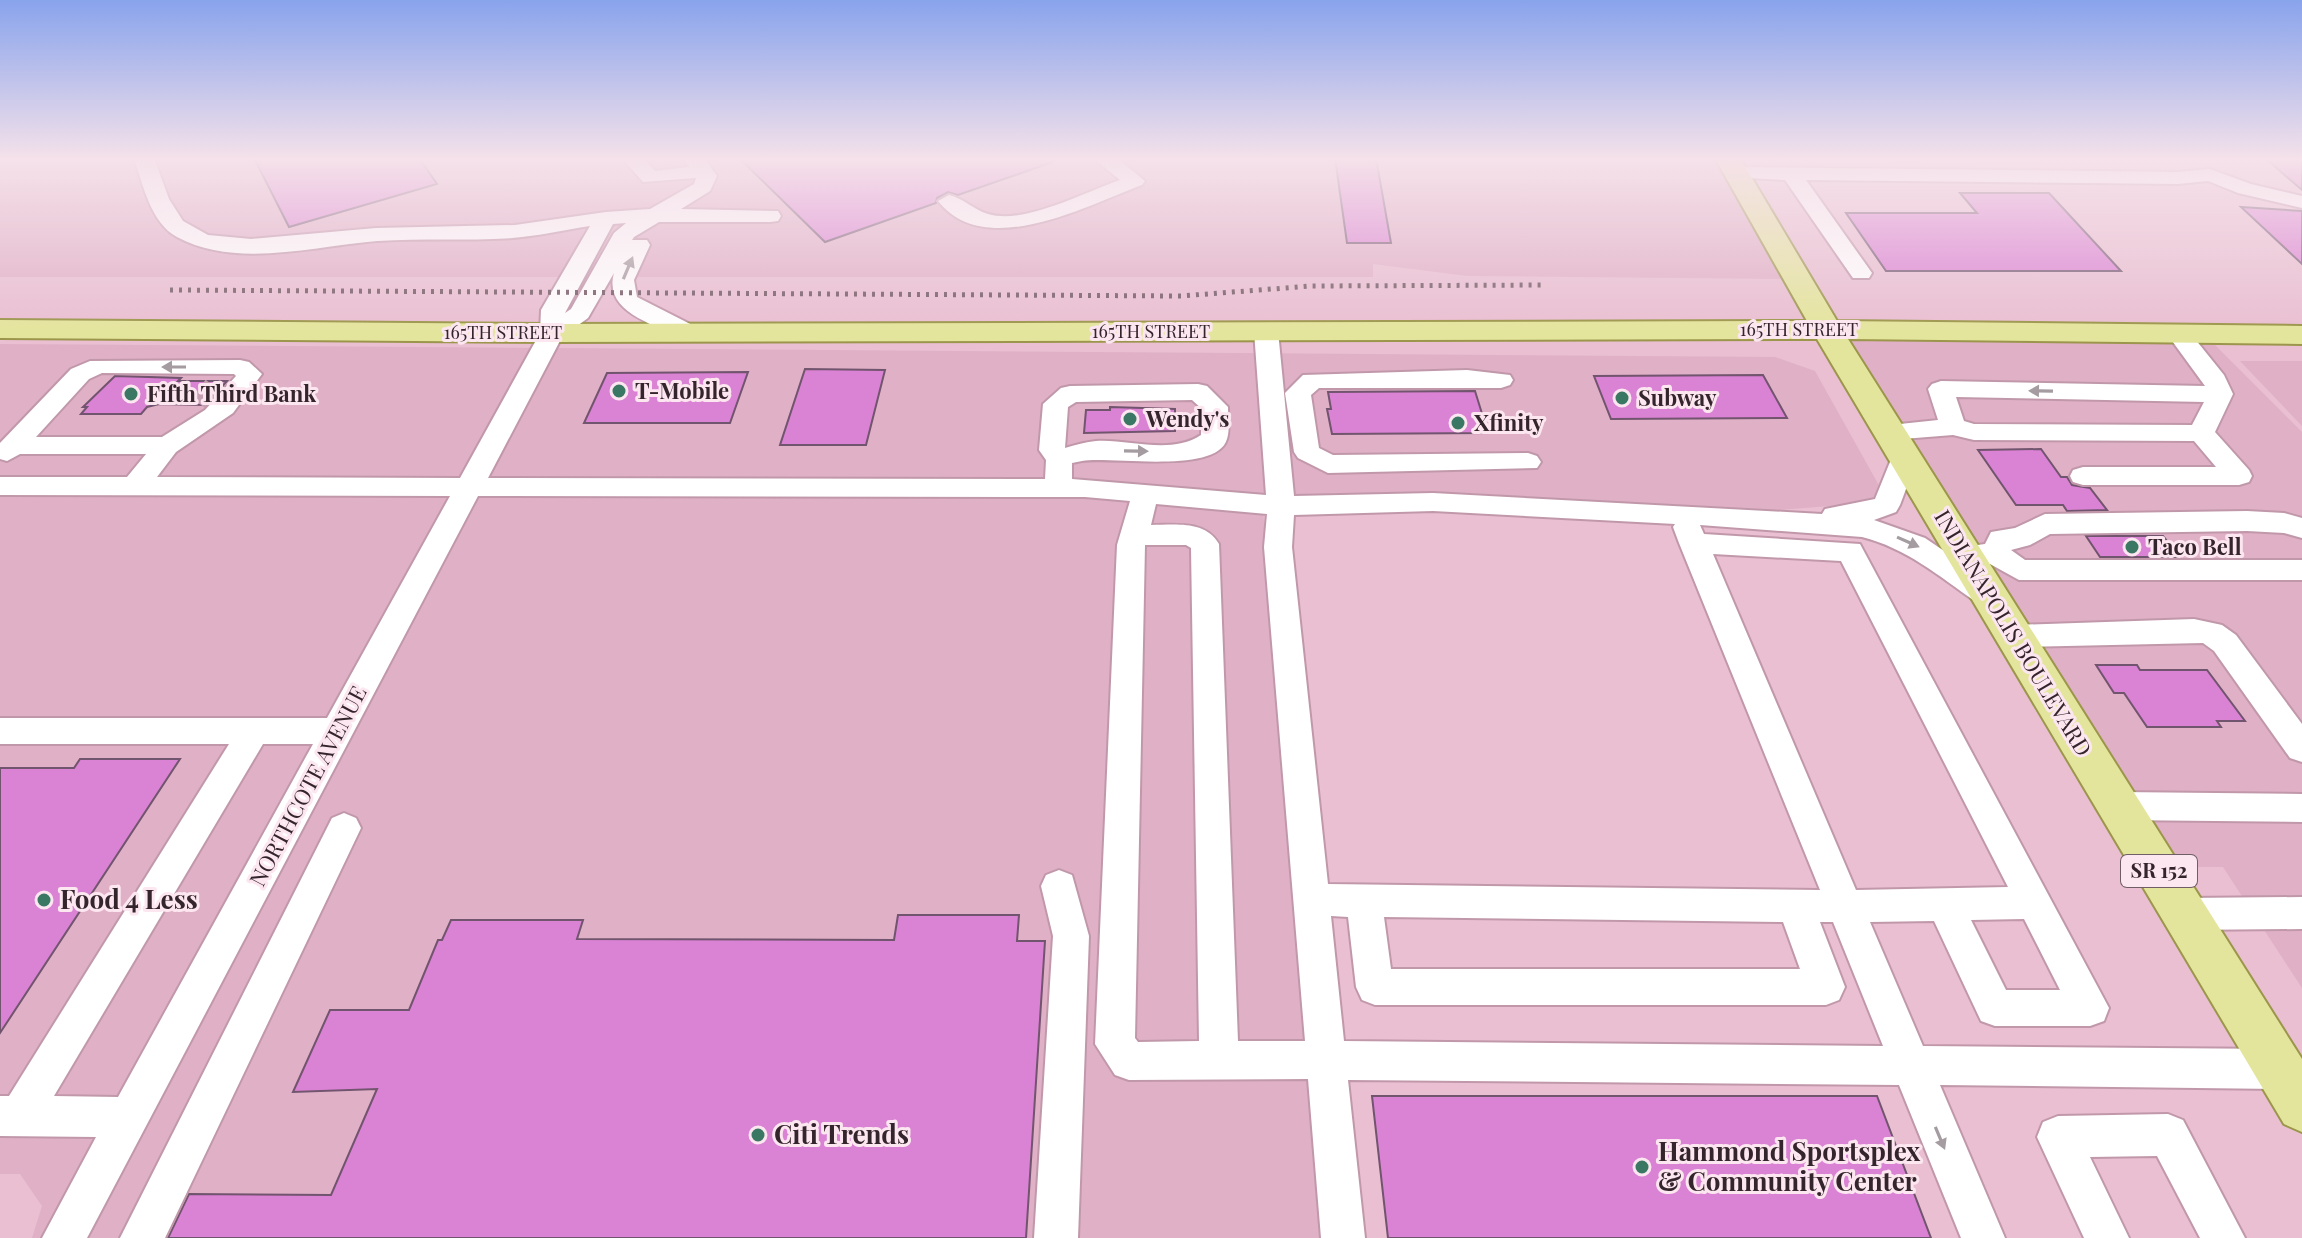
<svg xmlns="http://www.w3.org/2000/svg" width="2302" height="1238" viewBox="0 0 2302 1238" font-family="'Playfair Display',serif">
<style>
.built{fill:#e0b0c6}
.building{fill:#da82d3;stroke:#71546e;stroke-width:2}
.lines{fill:none;stroke-linecap:round;stroke-linejoin:round}
.minor-tunnel{stroke:#c5a0b0;stroke-width:23;stroke-dasharray:23 11;stroke-linecap:butt}
.minor-casing{stroke:#c198aa;stroke-width:4}
.major-casing{stroke:#9b964b;stroke-width:4}
.minor{fill:#fff;fill-rule:evenodd}
.major{fill:#e4e59d;fill-rule:evenodd}
.rail{stroke:#715863;stroke-width:5;stroke-dasharray:3 6;stroke-linecap:butt}
.oneway{fill:#a49ca0}
.poi-dot{fill:#3a7864;stroke:#fce6f0;stroke-width:3}
.labels{text-anchor:middle;stroke-width:6;stroke-linejoin:round;paint-order:stroke}
.far-street-label{font-size:18px;fill:#34242b;stroke:#fce6f0}
.shield{fill:#fce6f0;stroke:#705e66;stroke-width:2}
.shield-label{font-size:20px;font-weight:bold;fill:#34242b}
.poi-label{font-size:22px;font-weight:bold;fill:#34242b;stroke:#fce6f0;text-anchor:start}
.street-label{font-size:22px;fill:#34242b;stroke:#fce6f0}
.near-poi-label{font-size:26px;font-weight:bold;fill:#34242b;stroke:#fce6f0;text-anchor:start}
</style>
<rect width="100%" height="100%" fill="#e9bfd1"/>
<path class="built" d="M0 158H1719L1792 279 1467 276 1373 264V277H0Z
M1840 336 2210 340 2302 432V988L2223 867H2170Z
M0 344 1775 357 1815 371 1881 489 1869 503 1765 511 1467 493 1262 497 1321 1238H32L42 1206 20 1174H0Z
M2240 361H2302V426Z"/>
<path class="building" d="M254 158H419L437 184 289 227Z
M739 158H1053V162L958 195 948 192 937 198 936 203 825 242Z
M1335 158H1376L1391 243H1347Z
M2265 158H2302V190Z
M1960 193H2049L2121 271H1886L1846 213H1977Z
M2241 207 2302 211V264Z
M805 369 885 370 866 445H780Z
M748 372 730 423H584L607 373Z
M1763 375 1787 418 1611 419 1594 376Z
M115 376 181 378 178 381H227L206 405 159 404 147 407 141 414H81L87 407H83Z
M1475 391 1488 433 1332 434 1327 409H1331L1328 392Z
M1110 407 1175 409V431L1084 433 1086 410H1110Z
M2041 449 2061 477H2067L2072 485 2090 488 2107 510 2067 511 2063 505H2016L1978 450Z
M2086 536H2163L2180 557H2100Z
M2096 665H2137L2140 670H2207L2245 721H2217L2221 727H2147L2124 693H2114Z
M80 759H180L0 1033V768H74Z
M898 915H1019L1017 941H1045L1026 1238H168L189 1194 331 1195 377 1089 293 1092 330 1010H409L438 940H442L451 920H583L577 939 894 940Z
M1372 1096H1877L1931 1238H1388Z"/>
<g class="lines">
<path class="minor-tunnel" d="M201 405 219 381"/>
<defs>
<path id="minor" d="M134 158H154L169 199 183 221 208 235 251 239 376 228 515 225 606 212 650 209 694 184 696 178 643 182 622 158H643L655 171 689 167 683 158H704L717 176 710 191 681 209 778 211 781 216 778 221 770 222H659L634 237 632 240H647L650 245 634 280 637 297 698 328 702 333 698 338H682C654 324 603 312 614 273L588 318 562 337 488 478 1045 479 1046 460 1039 450 1043 404 1061 388 1070 386 1198 384 1207 386 1228 407C1228 416 1230 430 1227 439 1217 475 1110 456 1082 461L1072 463V479L1266 495 1254 331 1258 326H1274L1278 331 1294 496 1433 493 1822 514 1825 509 1875 499 1892 457 1896 451 1905 448 1914 451 1918 457 1900 505 1896 512 1874 520 1925 538 1953 557 1956 548 1985 544 1991 532 2015 528 2045 514 2247 511 2284 513 2302 518V538L2284 533 2247 531 2050 534 2030 545 2011 550 2025 560H2302V580H2019L1990 564 1964 565 1996 586 2001 594 1996 602 1986 605 1976 602C1939 576 1906 548 1862 537L1700 525 1704 534 1860 544 2109 1008 2104 1021 2090 1026H1995L1981 1021 1934 921 1870 922 1923 1046 2279 1049 2293 1055 2299 1069 2293 1083 2279 1089 1940 1085 2005 1238H1961L1899 1085 1348 1080 1365 1238H1321L1308 1079 1129 1080 1115 1075 1095 1044 1117 545 1130 501 1085 497 478 496 87 1238H42L96 1137 0 1136V1096H9L229 744H0V718H327L450 496 0 495V477H127L146 454H20L7 461 0 459V443L71 369 90 361 240 360 249 362 262 374 233 413 176 452 157 477 460 478 540 333 541 310 590 226C564 230 538 236 512 238 467 241 422 238 377 241 314 246 236 269 177 237 151 223 143 185 134 158ZM626 223 614 233 571 309 565 313 613 224ZM102 373 234 374 236 376 205 410 162 437H36L89 379ZM1192 400 1202 409 1201 435C1171 455 1129 439 1096 441 1086 442 1075 445 1065 448L1068 407 1076 402ZM1156 504 1267 514 1264 547 1305 1041H1238L1219 544C1205 520 1175 525 1151 525ZM1433 511 1675 524 1673 527 1679 543 1820 890 1328 884 1292 547 1294 515ZM1145 545H1186L1191 548 1199 1041 1138 1042 1135 1038ZM1713 554 1841 561 2008 887 1856 890ZM263 744H313L118 1097 54 1096ZM1331 916 1348 917 1356 987 1362 1000 1375 1005H1826L1839 1000 1845 987 1820 922H1833L1883 1046 1344 1041ZM1384 917 1783 922 1800 969H1391ZM2024 919 2060 990H2006L1971 920Z
M1093 158H1117L1145 181 1142 185C1088 205 985 261 938 201L949 195C963 198 974 210 988 214 1024 225 1085 192 1120 180Z
M1735 167 2178 172 2210 169 2251 184 2302 196V208L2238 193 2208 181 2178 184 1806 180 1872 273 1869 278H1853L1785 180 1728 177 1725 173Z
M2179 327 2187 329 2224 375 2233 394 2215 432 2249 470 2252 476 2249 482 2239 485H2083L2073 482 2070 476 2073 470 2083 467H2216L2194 441 1974 440 1953 435 1890 440 1881 438 1877 432 1881 426 1938 420 1928 389 1932 384 1941 381 2205 386 2167 334 2171 329ZM1956 397 2204 402 2192 425 1974 424 1964 421Z
M1467 370 1510 375 1513 380 1510 385 1501 388H1319L1311 395 1319 448 1333 455 1528 453 1537 456 1541 462 1537 468 1328 473 1298 458 1294 452 1285 393 1303 375Z
M2194 619 2222 625 2236 635 2302 724V762L2290 758 2214 651 2203 643 2015 647 2004 644 2000 636 2004 628 2015 625Z
M2119 792 2302 794V822L2119 820 2107 816 2102 806 2107 796Z
M344 813 356 818 361 828 165 1238H120L332 818Z
M1059 870 1072 875 1089 936 1078 1238H1034L1053 936 1041 886 1046 875Z
M2302 897V929L2185 930 2172 926 2167 914 2172 902 2185 898Z
M2168 1114 2183 1120 2245 1238H2200L2157 1156 2090 1157 2129 1238H2084L2037 1137 2043 1122 2058 1116Z"/>
<path id="major" d="M1715 158H1740L1837 321 2302 326V344L1848 339 2302 1059V1132L2284 1124 1817 339 552 342 0 338V320L552 324 1807 321Z"/>
</defs>
<use href="#minor" class="minor-casing"/>
<use href="#major" class="major-casing"/>
<use href="#minor" class="minor"/>
<use href="#major" class="major"/>
<path class="rail" d="M170 290 1181 296 1311 286 1546 285"/>
</g>
<defs><path id="oneway-solid" d="M-6-.8H1V-3.2L6.5 0L1 3.2V.8H-6Z" transform="scale(2)"/></defs>
<g class="oneway">
<use href="#oneway-solid" transform="translate(628 268) rotate(-67)"/>
<use href="#oneway-solid" transform="translate(174 367) rotate(-180)"/>
<use href="#oneway-solid" transform="translate(2041 391) rotate(-179)"/>
<use href="#oneway-solid" transform="translate(1136 451) rotate(1)"/>
<use href="#oneway-solid" transform="translate(1908 542) rotate(24)"/>
<use href="#oneway-solid" transform="translate(1940 1138) rotate(67)"/>
</g>
<linearGradient id="sky" x2="0" y2="1"><stop stop-color="#89a3ec"/><stop offset="0.48" stop-color="#f5e2ea"/><stop offset="1" stop-color="#f5e2ea" stop-opacity="0"/></linearGradient>
<rect width="2302" height="332" fill="url(#sky)"/>
<g class="poi-dot">
<circle cx="619" cy="391" r="8"/>
<circle cx="131" cy="394" r="8"/>
<circle cx="1622" cy="398" r="8"/>
<circle cx="1130" cy="419" r="8"/>
<circle cx="1458" cy="423" r="8"/>
<circle cx="2132" cy="547" r="8"/>
<circle cx="44" cy="900" r="8"/>
<circle cx="758" cy="1135" r="8"/>
<circle cx="1642" cy="1167" r="8"/>
</g>
<g class="labels">
<g class="far-street-label">
<text x="1799" y="336">165TH STREET</text>
<text x="1151" y="338">165TH STREET</text>
<text x="503" y="339">165TH STREET</text>
</g>
<rect class="shield" x="2121" y="855" width="76" height="32" rx="6"/>
<g class="shield-label">
<text x="2159" y="878">SR 152</text>
</g>
<g class="poi-label">
<text x="635" y="399">T-Mobile</text>
<text x="147" y="402">Fifth Third Bank</text>
<text x="1638" y="406">Subway</text>
<text x="1146" y="427">Wendy's</text>
<text x="1474" y="431">Xfinity</text>
<text x="2148" y="555">Taco Bell</text>
</g>
<g class="street-label">
<text transform="translate(2013 633) rotate(59)" y="8">INDIANAPOLIS BOULEVARD</text>
<text transform="translate(308 786) rotate(-62)" y="8">NORTHCOTE AVENUE</text>
</g>
<g class="near-poi-label">
<text x="60" y="909">Food 4 Less</text>
<text x="774" y="1144">Citi Trends</text>
<text x="1658" y="1161">Hammond Sportsplex<tspan x="1658" dy="30">&amp; Community Center</tspan></text>
</g>
</g>
</svg>
